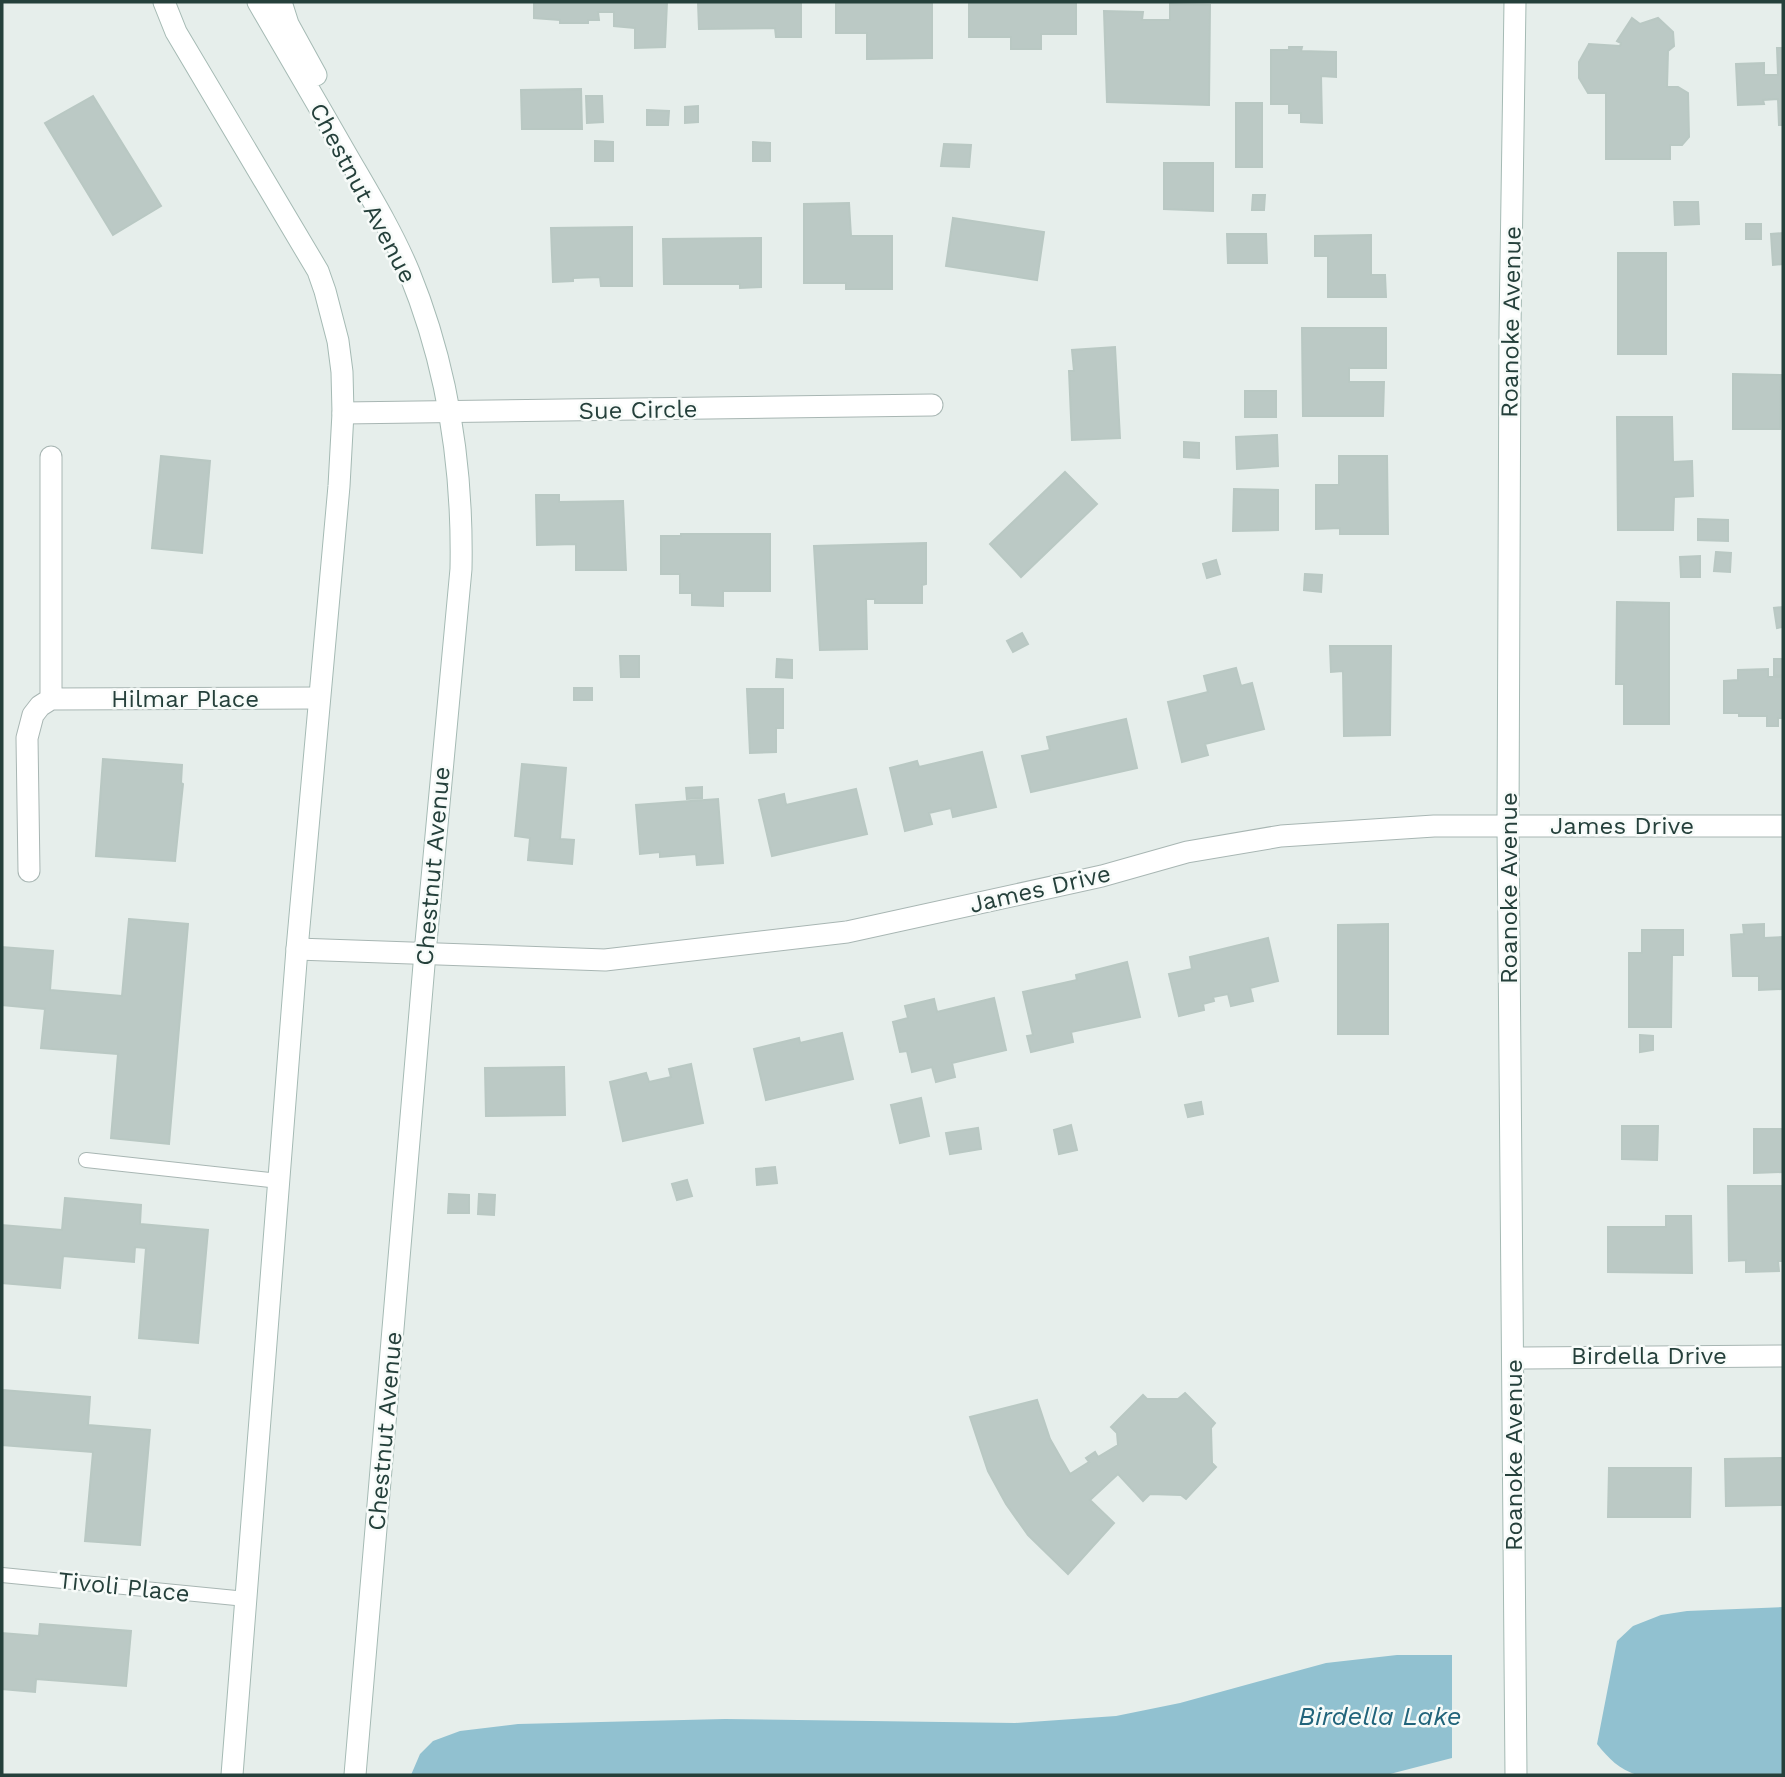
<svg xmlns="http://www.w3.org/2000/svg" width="1785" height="1777" viewBox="0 0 1785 1777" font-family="'Work Sans',sans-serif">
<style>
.water{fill:#91c1d0}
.building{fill:#bbc9c5;stroke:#b9c8c3;stroke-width:2}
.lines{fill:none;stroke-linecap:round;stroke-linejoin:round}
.lane-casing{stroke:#a8b6b3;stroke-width:16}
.street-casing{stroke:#a8b6b3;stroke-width:23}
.secondary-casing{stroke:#a5bab4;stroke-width:23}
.lane{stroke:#fff;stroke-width:14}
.street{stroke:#fff;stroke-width:21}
.secondary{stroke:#fff;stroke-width:21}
.labels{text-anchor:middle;stroke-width:5;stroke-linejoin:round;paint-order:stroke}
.street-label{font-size:24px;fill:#25403b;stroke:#f7fbf9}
.water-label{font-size:26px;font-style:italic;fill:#21647b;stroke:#f7fbf9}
</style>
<rect width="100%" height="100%" fill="#e6eeeb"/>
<path class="water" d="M1783 1607V1775H1637C1619 1769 1609 1759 1597 1744L1617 1641 1633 1626 1661 1615 1687 1611Z
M1397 1655H1452V1758L1386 1775H411L420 1754 433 1741 460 1731 518 1724 725 1719 1015 1723 1116 1716 1180 1703 1326 1663Z"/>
<path class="building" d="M534 2H667L665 47 635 48V28L614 26V12H598L599 20H588V23H560V20L534 18Z
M698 2H801V37H776L775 28 699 29Z
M836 2H932V58L867 59V33H836Z
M969 2H1076V34H1041V49H1011V37H969Z
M1170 4 1210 5 1209 105 1107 102 1104 11 1143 12 1142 20H1170Z
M1632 18 1640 24 1658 18 1673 32 1674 46 1668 51 1667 87H1678L1688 93 1689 137 1682 145H1670V159H1606V93H1588L1579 78V62L1589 44 1620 46 1621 43 1617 41Z
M1289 47H1302L1301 51 1336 52V77L1321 76 1322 123 1301 122V113H1289V104H1271V50H1289Z
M1777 48H1783V125H1779L1778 99 1763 100 1764 104 1738 105 1736 64 1764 63V75H1778Z
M581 89 582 129H522L521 90Z
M93 96 161 206 113 235 45 123Z
M586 96H602L603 122 587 123Z
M1236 103H1262V167H1236Z
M698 106V122L685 123V107Z
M647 110 669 111 668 125H647Z
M595 141 613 142V161H595Z
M753 142 770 143V161H753Z
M944 144 971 145 969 167 941 166Z
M1164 163H1213V211L1164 209Z
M1253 195H1265L1264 210H1252Z
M1674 202H1698L1699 224 1675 225Z
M849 203 851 236H892V289H846V283H804V204Z
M953 218 1044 232 1037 280 946 266Z
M1746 224H1761V239H1746Z
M632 227V286H601L600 277 573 278V281L553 282 551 228Z
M1783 233V264L1773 265 1771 234Z
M1227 234H1266L1267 263H1228Z
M1371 235V275H1385L1386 297H1328V256H1315V236Z
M761 238V287L740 288V284H664L663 239Z
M1618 253H1666V354H1618Z
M1302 328H1386V368H1349V382H1384L1383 416H1303Z
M1115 347 1120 438 1072 440 1069 371H1074L1072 350Z
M1733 374 1781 375 1780 429H1733Z
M1245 391H1276V417H1245Z
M1617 417H1672L1673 462 1692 461 1693 496 1674 497 1673 530H1618Z
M1277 435 1278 466 1237 469 1236 437Z
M1184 442 1199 443V458L1184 457Z
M161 456 210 461 202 553 152 548Z
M1339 456H1387L1388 534H1340V528L1316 529V485H1339Z
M1065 472 1097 504 1021 577 990 544Z
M1234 489 1278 490V530L1233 531Z
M536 495H559V502L623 501 626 570H576V544L537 545Z
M1698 519 1728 520V541L1698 540Z
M681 534H770V591H723V606L692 605V593H680V574H661V536H681Z
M926 543V584L922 585V603H875V599H866L867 649 820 650 814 546Z
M1716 552 1731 553 1730 572 1714 571Z
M1700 556V577H1681L1680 557Z
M1216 560 1220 574 1207 578 1203 564Z
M1305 574 1322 575 1321 592 1304 590Z
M1617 602 1669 603V724H1624V684H1616Z
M1783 607V627L1777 628 1774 608Z
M1022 633 1028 644 1013 652 1007 641Z
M1330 646H1391L1390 735 1344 736 1343 671 1331 672Z
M620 656H639V677H621Z
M777 659 792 660V678L776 677Z
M1774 659H1783V675L1774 676Z
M1236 668 1241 686 1252 683 1264 729 1205 744 1208 755 1182 762 1168 702 1208 692 1204 676Z
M1768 669V677H1783V718H1778V726H1767V716H1739V713H1724V681L1738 680V670Z
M574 688H592V700H574Z
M747 689H783V728H776V752L750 753Z
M1126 719 1137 768 1031 792 1022 756 1050 750 1047 737Z
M982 752 996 807 953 817 951 808 929 813 932 824 905 831 890 768 917 761 919 767Z
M103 759 182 765 181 783 183 784 175 861 96 856Z
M522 764 566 768 560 839 574 840 572 864 528 860 530 838 515 836Z
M702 787V798L687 799 686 788Z
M856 789 867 834 772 856 759 800 784 794 786 805Z
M718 799 723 863 697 865 696 854 660 857V852L640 854 636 805Z
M129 919 188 924 169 1144 111 1138 118 1054 41 1048 45 1009 2 1005V947L53 951 50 990 122 996Z
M1388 924V1034H1338V925Z
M1764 924V938L1783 937 1781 989 1759 990V976H1733L1731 935 1744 934 1743 925Z
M1642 930H1683V955H1672L1671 1027H1629V953H1642Z
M1268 938 1278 981 1250 988 1253 1001 1231 1006 1228 994 1213 997 1214 1001 1203 1004 1204 1010 1179 1016 1169 974 1192 969 1190 957Z
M1127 962 1140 1017 1071 1032 1073 1042 1031 1052 1027 1036 1033 1035 1023 992 1077 980 1076 975Z
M994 998 1006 1050 952 1063 955 1077 936 1082 932 1067 912 1072 907 1051 900 1052 893 1022 908 1018 905 1006 934 999 937 1012Z
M842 1033 853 1079 766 1100 754 1049 799 1038 800 1043Z
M1640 1035 1653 1036V1050L1640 1052Z
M691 1064 703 1123 623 1141 610 1082 646 1073 649 1082 671 1077 669 1069Z
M564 1067 565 1115 486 1116 485 1068Z
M921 1098 929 1136 900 1143 891 1105Z
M1201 1102 1203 1114 1188 1117 1185 1105Z
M1071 1125 1077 1150 1059 1154 1054 1130Z
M1622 1126H1658L1657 1160 1622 1159Z
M978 1128 981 1149 950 1154 946 1133Z
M1754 1129H1783V1172L1754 1173Z
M775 1167 777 1183 757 1185 756 1169Z
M687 1180 692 1196 677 1200 672 1184Z
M1728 1186H1782L1783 1261H1778L1779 1271 1746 1272V1260L1729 1261Z
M449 1194 469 1195V1213H448Z
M479 1194 495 1195 494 1215 478 1214Z
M65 1198 141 1205 140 1224 208 1230 198 1343 139 1338 146 1248 135 1247 134 1262 63 1256 60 1288 2 1283V1225L62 1230Z
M1666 1216H1691L1692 1273 1608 1272V1227H1666Z
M2 1390 90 1397 88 1425 150 1430 140 1545 85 1541 93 1452 2 1445Z
M1185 1393 1215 1423 1211 1428 1212 1463 1216 1467 1186 1499 1181 1495 1150 1494 1143 1501 1118 1474 1090 1500 1114 1523 1068 1574 1028 1535 1006 1504 988 1471 970 1417 1037 1400 1050 1439 1070 1474 1089 1462 1086 1458 1095 1452 1098 1457 1118 1445 1117 1433 1111 1427 1143 1395 1147 1399H1178Z
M1783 1458V1505L1726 1506 1725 1459Z
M1609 1468H1691L1690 1517H1608Z
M40 1624 131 1631 126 1686 36 1679 35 1692 2 1689V1633L39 1636Z"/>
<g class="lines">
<defs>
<path id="lane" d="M86 1160 279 1181
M2 1575 246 1599"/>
<path id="street" d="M343 413 932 405
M51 699 319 698
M29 871 27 738 33 715 40 706 51 699V457
M297 949 605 960 847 932 1102 876 1187 852 1281 836 1434 826H1783
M1514 1358 1783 1356"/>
<path id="secondary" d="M164 2 176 32 318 271 325 291 338 341 342 372 343 413 339 486 297 949 232 1775
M258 2C287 52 317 103 346 154 368 192 392 231 409 272 447 365 463 468 461 569L425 953 355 1775
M281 2 288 24 316 75
M1515 2 1510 328 1508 825 1516 1775"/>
</defs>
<use href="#lane" class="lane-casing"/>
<use href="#street" class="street-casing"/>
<use href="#secondary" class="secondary-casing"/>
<use href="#lane" class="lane"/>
<use href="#street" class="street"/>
<use href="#secondary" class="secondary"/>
</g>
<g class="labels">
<g class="street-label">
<text transform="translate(363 193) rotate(62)" y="8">Chestnut Avenue</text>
<text transform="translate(1511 322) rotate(-89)" y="8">Roanoke Avenue</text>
<text transform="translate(638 410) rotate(-1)" y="8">Sue Circle</text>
<text x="185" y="707">Hilmar Place</text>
<text x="1622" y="834">James Drive</text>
<text transform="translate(433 866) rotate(-85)" y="8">Chestnut Avenue</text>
<text transform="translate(1509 888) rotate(-90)" y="8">Roanoke Avenue</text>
<text transform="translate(1040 889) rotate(-13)" y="8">James Drive</text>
<text x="1649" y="1364">Birdella Drive</text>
<text transform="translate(385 1431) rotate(-85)" y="8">Chestnut Avenue</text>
<text transform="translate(1514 1455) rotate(-90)" y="8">Roanoke Avenue</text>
<text transform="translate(124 1587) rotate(6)" y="8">Tivoli Place</text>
</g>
<g class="water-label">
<text x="1380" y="1725">Birdella Lake</text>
</g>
</g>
<rect width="1785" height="1777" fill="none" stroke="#25403b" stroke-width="7"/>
</svg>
